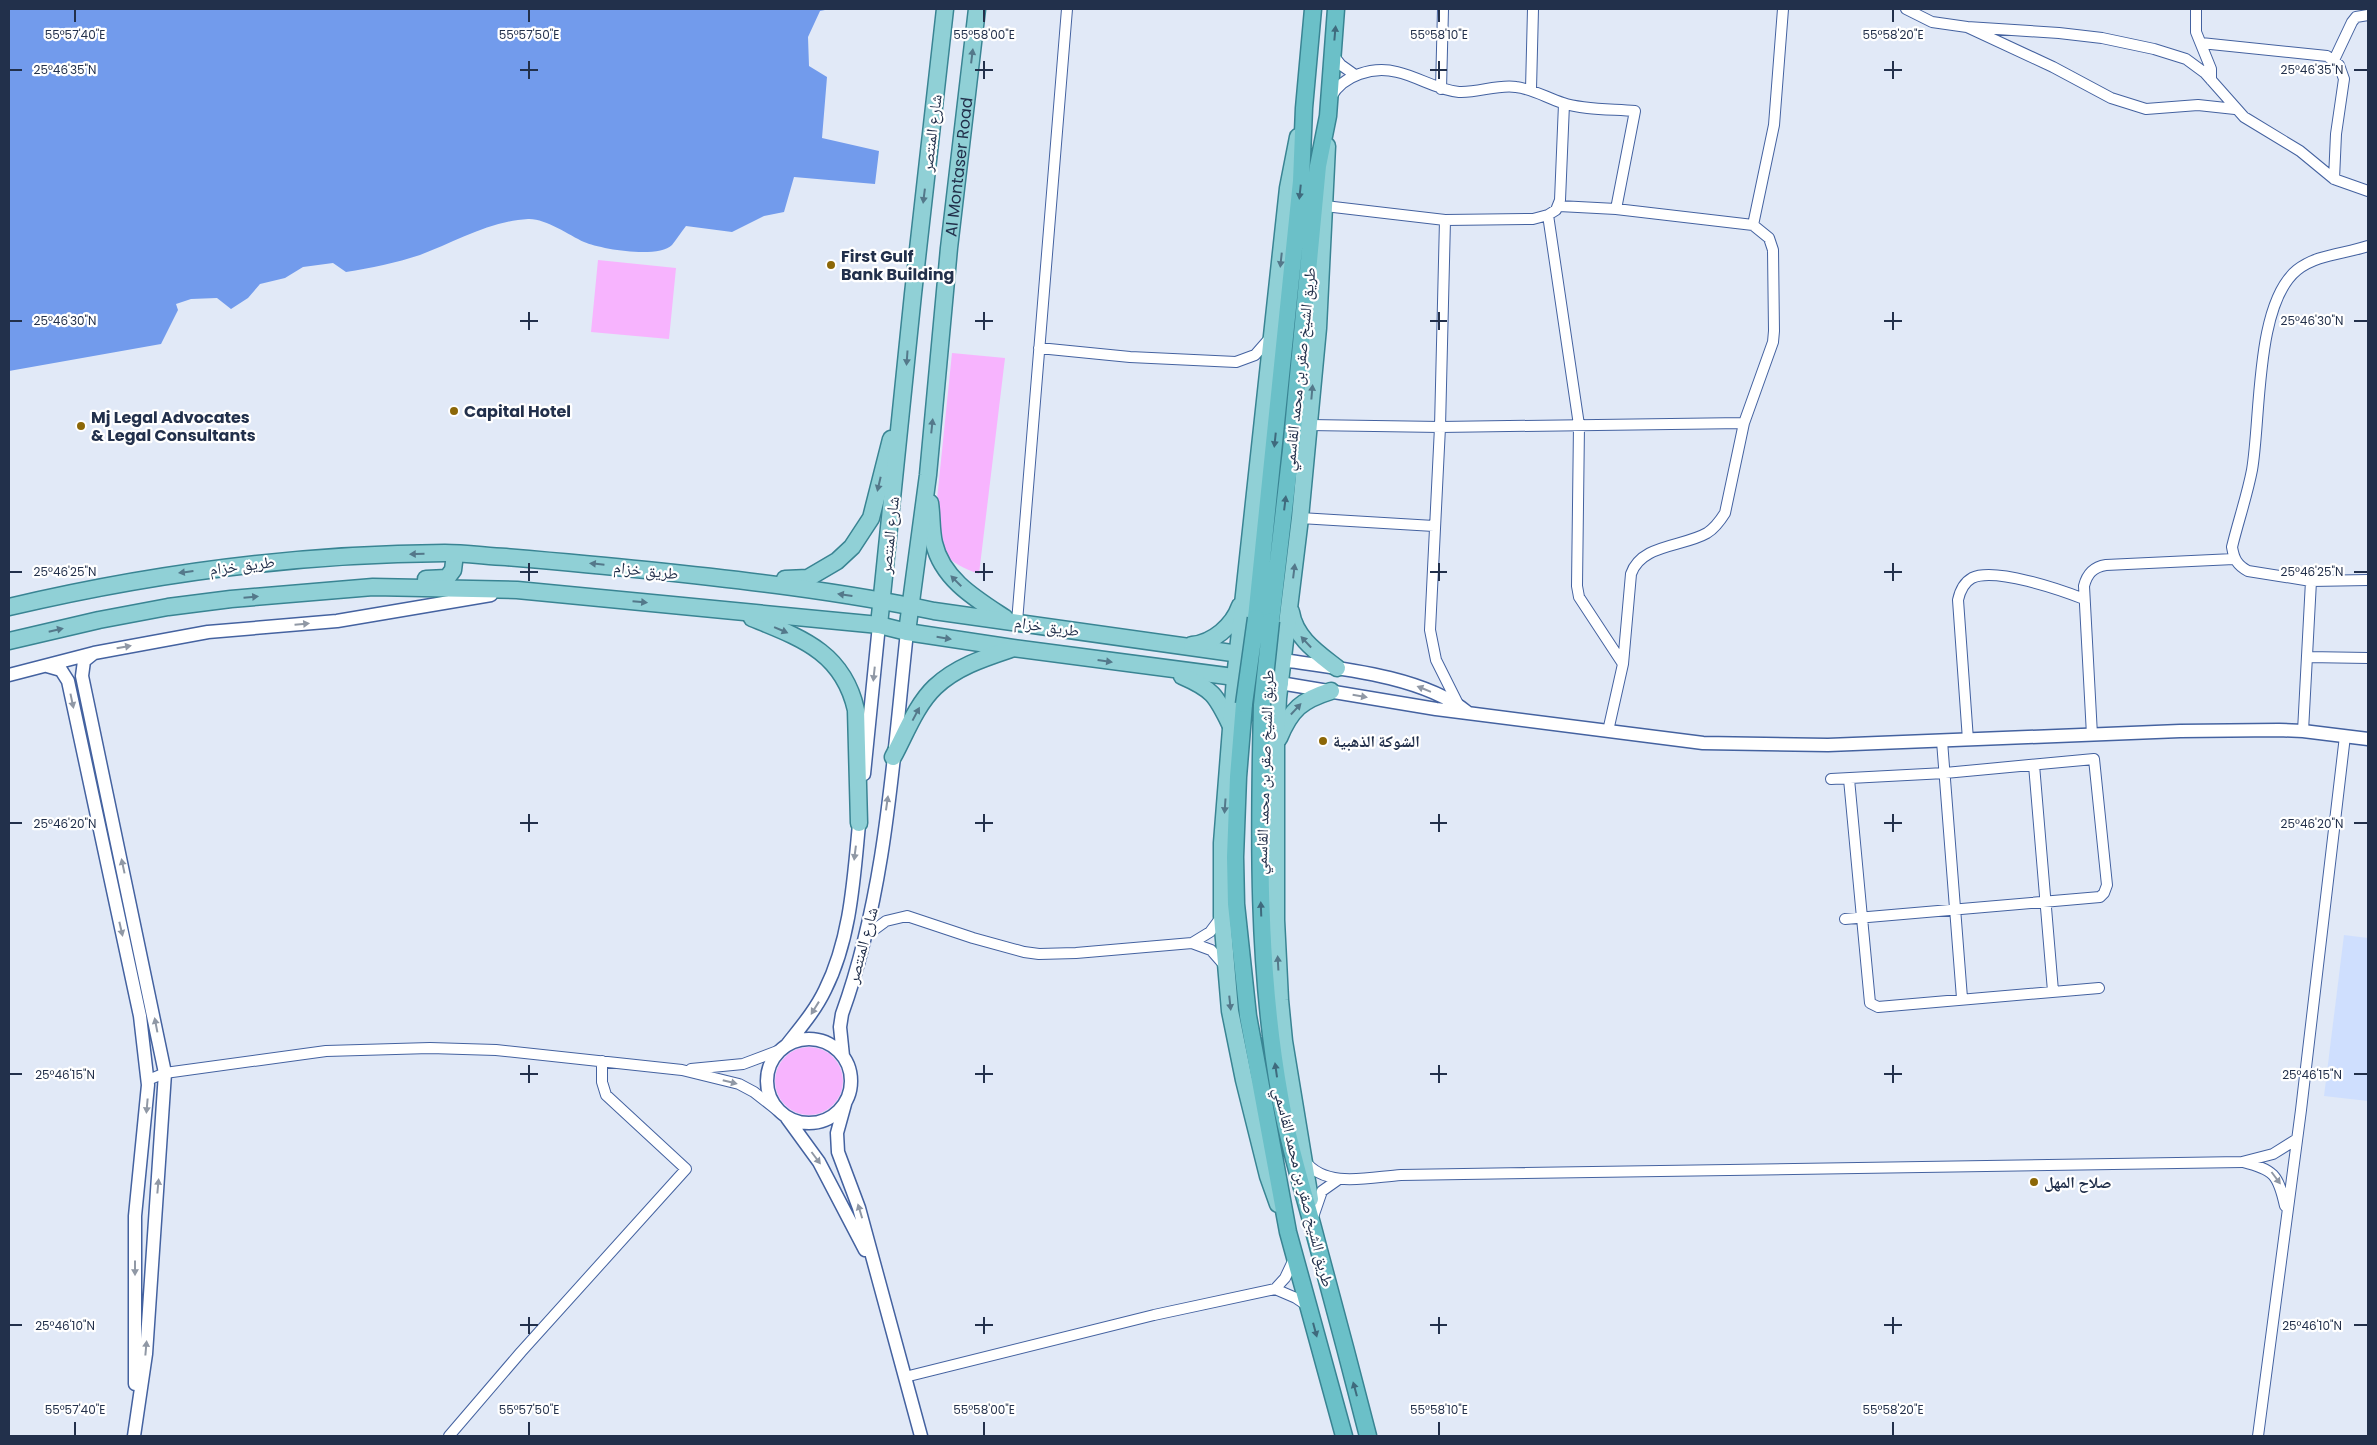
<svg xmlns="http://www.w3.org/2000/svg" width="2377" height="1445" viewBox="0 0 2377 1445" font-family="Poppins,'Noto Naskh Arabic',sans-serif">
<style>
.built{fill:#cfdffe}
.green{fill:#f7b4fe}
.water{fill:#729bec}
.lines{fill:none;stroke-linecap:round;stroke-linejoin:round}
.minor-casing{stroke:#4462a0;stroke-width:12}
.tertiary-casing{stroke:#4462a0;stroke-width:15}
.primary-casing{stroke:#398493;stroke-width:19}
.trunk-casing{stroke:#398493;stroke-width:19}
.minor{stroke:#fff;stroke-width:10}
.tertiary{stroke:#fff;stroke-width:12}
.primary{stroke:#90d0d6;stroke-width:16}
.trunk{stroke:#6bc0c8;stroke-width:16}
.trunk-bridge-casing{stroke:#398493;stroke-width:19;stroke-linecap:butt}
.trunk-bridge{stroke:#6bc0c8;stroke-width:16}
.oneway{fill:#3f6a7d}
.oneway2{fill:#54788a}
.oneway3{fill:#9098a5}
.ticks{fill:none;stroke:#22304b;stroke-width:2}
.poi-dot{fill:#8c6707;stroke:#fff;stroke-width:2}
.labels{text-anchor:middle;stroke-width:4.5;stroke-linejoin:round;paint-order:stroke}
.street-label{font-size:16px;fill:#22304b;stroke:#fff}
.poi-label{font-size:16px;font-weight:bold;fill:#22304b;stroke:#fff;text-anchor:start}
.ticks-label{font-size:12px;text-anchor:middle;fill:#22304b;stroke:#fff;stroke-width:4.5;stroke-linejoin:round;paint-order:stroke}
</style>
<rect width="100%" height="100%" fill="#e1e9f7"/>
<path class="built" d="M2344 935 2368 938V1101L2324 1096Z"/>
<path class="green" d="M598 260 676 268 669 339 591 332Z
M952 353 1005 358 979 574C945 561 941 555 935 519Z
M775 1081a34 34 0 1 1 68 0a34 34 0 1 1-68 0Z"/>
<path class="water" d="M9 9H830L820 11 808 37 809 66 827 77 822 138 879 151 875 184 794 177 784 212 764 216 732 232 686 226C681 232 677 239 672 245 658 259 600 249 584 242 569 235 545 218 528 219 490 221 455 242 420 255 396 263 371 268 346 272L333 263 303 267 285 278 260 284 248 298 231 309 217 298 191 299 176 304 178 310 161 344 9 371Z"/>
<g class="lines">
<defs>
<path id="minor" d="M1906 9 1932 22 1967 27 2053 67 2111 98 2146 109 2198 105 2235 109
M2196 9V32L2211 69V80
M1967 27 2059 33 2102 38 2154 49 2186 59 2205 73 2244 117 2300 151 2334 179 2368 191
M2201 43 2327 56 2339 65 2344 79 2336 134 2334 179
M1333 55 1341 65 1355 75
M2334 60 2352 22 2356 17 2368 15
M1441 89 1443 9
M1531 89 1533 9
M1331 97C1343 75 1373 66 1397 72 1419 77 1437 90 1459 92 1478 93 1498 84 1516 87 1533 89 1547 98 1563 103 1583 110 1613 109 1635 111L1616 209
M1325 206 1445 220 1533 219 1548 215 1556 210 1560 200 1564 104
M1559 206 1616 209 1753 225
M1548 215 1579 425 1577 586 1579 597 1623 664
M1445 220 1440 427 1430 630 1436 660 1458 704
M2368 246C2345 254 2317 254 2297 270 2255 304 2261 418 2252 470 2247 496 2238 522 2232 547 2234 559 2237 565 2248 571L2311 581 2368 580
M1039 348 1130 357 1236 362 1255 355 1269 339
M1309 425 1440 427 1744 423
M1300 518 1434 526
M1017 622 1067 9
M2307 657 2368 658
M1608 731 1623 664 1631 574C1641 544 1683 547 1707 533 1715 528 1720 521 1725 513L1744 423 1773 342 1774 331 1773 250 1769 238 1753 225 1774 125 1783 9
M2303 731 2311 581
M2092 735 2084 586C2087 574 2093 567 2106 565L2234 559
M1968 740 1958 600C1960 591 1963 583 1972 578 1995 567 2061 590 2084 599
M1942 741 1962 998
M2034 765 2053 991
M1831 779 1945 773 2094 759 2107 885 2104 893 2100 897 1845 919
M1849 779 1870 1003 1878 1007 2099 988
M867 935 886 921 907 916 973 938 1024 952 1039 954 1076 953 1192 943 1211 950 1225 966
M1192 943 1210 932 1222 916
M691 1069 743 1064 780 1050
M148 1080 165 1073 326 1051 430 1048 496 1050 682 1070 739 1084 754 1092 777 1110
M1305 1161C1326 1189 1370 1177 1401 1175L2242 1162 2273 1154 2297 1139
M2243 1162C2274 1170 2278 1174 2285 1206
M1313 1217 1322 1191 1339 1179
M1275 1289 1285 1278 1294 1259
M905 1377 1154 1315 1275 1289 1296 1298 1308 1306
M449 1436 521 1352 686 1169 606 1095 602 1082V1061
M2258 1436 2301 1110 2345 736"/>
<path id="tertiary" d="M94 653 84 661 82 676 165 1073 146 1354 134 1436
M1282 660C1337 668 1423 676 1467 712
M47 666 61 670 68 681 140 1016 148 1085 135 1216V1384
M9 675 94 653 208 632 337 621 491 595
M1280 683 1436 709 1703 743 1828 745 2180 731 2279 730 2303 731 2368 739
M864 774 879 625
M767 1081a42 42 0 1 1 84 0a42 42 0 1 1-84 0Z
M786 1046C800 1028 815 1011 825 990 852 936 854 873 860 814
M843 1056 840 1027 842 1014C886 892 893 760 907 632
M845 1104 837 1133 838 1152 859 1208 921 1436
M787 1118 819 1162 865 1250"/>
<g id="primary">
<path d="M930 503C932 516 931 530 934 543 942 579 976 599 1005 618"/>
<path d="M426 579 447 578 453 570 455 554"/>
<path d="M785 579 808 578 837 561 852 547 871 518 891 439"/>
<path d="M9 607C153 573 297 554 445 553 465 553 486 556 506 557 553 561 599 565 646 570 742 580 839 591 934 611L1282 660"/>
<path d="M1291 612C1295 638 1318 653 1337 668"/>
<path d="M752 618C801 638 843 652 856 710L859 823"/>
<path d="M879 625 913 294 945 9"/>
<path id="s1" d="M907 632 928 475 949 248 977 9"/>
<path d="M9 641 99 620 168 607 231 599 373 587 517 590 879 625 907 632 1013 648 1280 683"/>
<path d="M1192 645C1213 643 1233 626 1240 606"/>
<path d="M1182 676C1212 689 1216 695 1230 724"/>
<path d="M1279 738C1291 709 1302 700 1331 691"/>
<path d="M893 757C905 735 916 705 935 687 956 667 984 658 1011 649"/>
<path d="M1310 1199 1284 1041 1280 1000 1276 920V745L1278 698 1300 518 1318 328 1327 146"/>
<path d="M1278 1204 1268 1176 1244 1080 1230 1011 1222 916V843L1235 678 1288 188 1298 137"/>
</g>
<path id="trunk" d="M1256 618 1301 181 1304 108 1313 9
M1271 621 1291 450 1318 166 1328 116 1336 9
M1244 704 1238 777 1235 857 1236 904 1248 1016 1288 1232 1344 1436
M1262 705C1259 836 1257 967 1280 1096 1288 1145 1304 1192 1316 1239 1334 1305 1351 1370 1368 1436"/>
</defs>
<use href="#minor" class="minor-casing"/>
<use href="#tertiary" class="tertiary-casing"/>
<use href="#primary" class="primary-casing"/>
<use href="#trunk" class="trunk-casing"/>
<use href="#minor" class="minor"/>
<use href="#tertiary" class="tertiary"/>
<use href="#primary" class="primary"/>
<use href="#trunk" class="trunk"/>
<defs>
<path id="trunk-bridge" d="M1244 704 1256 618
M1262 705 1271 621"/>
</defs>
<use href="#trunk-bridge" class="trunk-bridge-casing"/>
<use href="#trunk-bridge" class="trunk-bridge"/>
</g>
<defs><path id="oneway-solid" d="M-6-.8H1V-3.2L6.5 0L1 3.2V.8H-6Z" transform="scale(1.25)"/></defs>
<g class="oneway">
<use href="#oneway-solid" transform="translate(1335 33) rotate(-85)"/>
<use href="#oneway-solid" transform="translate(1300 192) rotate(96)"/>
<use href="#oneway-solid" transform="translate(1275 440) rotate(96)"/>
<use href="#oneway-solid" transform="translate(1285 503) rotate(-83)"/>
<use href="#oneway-solid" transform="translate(1261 909) rotate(-92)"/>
<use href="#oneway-solid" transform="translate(1276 1070) rotate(-98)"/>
<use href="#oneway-solid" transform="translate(1315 1330) rotate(75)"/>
<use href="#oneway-solid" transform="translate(1355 1389) rotate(-105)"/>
</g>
<g class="oneway2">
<use href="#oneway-solid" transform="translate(972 56) rotate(-83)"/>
<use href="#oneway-solid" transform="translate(924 196) rotate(97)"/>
<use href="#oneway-solid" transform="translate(1281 260) rotate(96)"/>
<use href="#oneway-solid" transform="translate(907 358) rotate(94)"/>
<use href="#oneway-solid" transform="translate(1312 392) rotate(-85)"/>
<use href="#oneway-solid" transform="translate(932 426) rotate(-84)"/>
<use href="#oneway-solid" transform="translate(879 484) rotate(103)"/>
<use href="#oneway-solid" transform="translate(417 554) rotate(179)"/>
<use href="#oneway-solid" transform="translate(597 564) rotate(-174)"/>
<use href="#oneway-solid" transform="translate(1294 571) rotate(-83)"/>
<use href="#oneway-solid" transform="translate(186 572) rotate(173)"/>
<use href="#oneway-solid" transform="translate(956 581) rotate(-135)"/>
<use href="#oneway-solid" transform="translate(845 595) rotate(-172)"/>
<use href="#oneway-solid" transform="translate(251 597) rotate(-5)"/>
<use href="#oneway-solid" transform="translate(640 602) rotate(5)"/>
<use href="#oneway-solid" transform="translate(56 630) rotate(-13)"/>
<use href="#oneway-solid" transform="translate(781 630) rotate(23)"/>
<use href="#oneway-solid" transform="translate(944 638) rotate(9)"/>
<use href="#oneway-solid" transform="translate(1306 642) rotate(-133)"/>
<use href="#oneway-solid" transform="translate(1105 661) rotate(8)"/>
<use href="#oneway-solid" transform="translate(1296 709) rotate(-47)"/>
<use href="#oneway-solid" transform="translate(916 714) rotate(-62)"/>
<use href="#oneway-solid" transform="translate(1225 806) rotate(94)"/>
<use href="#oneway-solid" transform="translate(1278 963) rotate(-93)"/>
<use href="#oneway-solid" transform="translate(1230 1003) rotate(84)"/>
</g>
<g class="oneway3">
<use href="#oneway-solid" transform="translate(302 624) rotate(-5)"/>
<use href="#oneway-solid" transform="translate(124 647) rotate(-10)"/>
<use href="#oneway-solid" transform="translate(874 674) rotate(96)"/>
<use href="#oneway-solid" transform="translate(1424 689) rotate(-158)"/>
<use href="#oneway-solid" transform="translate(1360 696) rotate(10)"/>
<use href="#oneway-solid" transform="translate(72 701) rotate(78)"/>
<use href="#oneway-solid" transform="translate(887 803) rotate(-82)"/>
<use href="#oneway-solid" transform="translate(855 853) rotate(97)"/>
<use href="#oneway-solid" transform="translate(123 866) rotate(-102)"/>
<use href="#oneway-solid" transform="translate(121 929) rotate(77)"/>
<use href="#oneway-solid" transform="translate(815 1008) rotate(122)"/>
<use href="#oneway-solid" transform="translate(156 1025) rotate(-101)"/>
<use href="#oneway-solid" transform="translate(730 1082) rotate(14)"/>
<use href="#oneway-solid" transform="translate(147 1106) rotate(95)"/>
<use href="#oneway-solid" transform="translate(816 1158) rotate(53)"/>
<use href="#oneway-solid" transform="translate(2276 1178) rotate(53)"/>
<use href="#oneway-solid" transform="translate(158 1186) rotate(-85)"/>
<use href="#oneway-solid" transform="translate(860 1211) rotate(-107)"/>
<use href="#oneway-solid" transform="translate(135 1268) rotate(90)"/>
<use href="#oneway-solid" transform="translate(146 1348) rotate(-85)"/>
</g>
<path class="ticks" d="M75 10V22M529 10V22M984 10V22M1439 10V22M1893 10V22M529 61V79M984 61V79M1439 61V79M1893 61V79M10 70H22M520 70H538M975 70H993M1430 70H1447M1884 70H1902M2354 70H2367M529 312V330M984 312V330M1439 312V330M1893 312V330M10 321H22M520 321H538M975 321H993M1430 321H1447M1884 321H1902M2354 321H2367M529 563V581M984 563V581M1439 563V581M1893 563V581M10 572H22M520 572H538M975 572H993M1430 572H1447M1884 572H1902M2354 572H2367M529 814V832M984 814V832M1439 814V832M1893 814V832M10 823H22M520 823H538M975 823H993M1430 823H1447M1884 823H1902M2354 823H2367M529 1065V1083M984 1065V1083M1439 1065V1083M1893 1065V1083M10 1074H22M520 1074H538M975 1074H993M1430 1074H1447M1884 1074H1902M2354 1074H2367M529 1317V1334M984 1317V1334M1439 1317V1334M1893 1317V1334M10 1325H22M520 1325H538M975 1325H993M1430 1325H1447M1884 1325H1902M2354 1325H2367M75 1422V1435M529 1422V1435M984 1422V1435M1439 1422V1435M1893 1422V1435"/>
<g class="poi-dot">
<circle cx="831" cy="265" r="5"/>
<circle cx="454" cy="411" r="5"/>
<circle cx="81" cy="426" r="5"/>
<circle cx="1323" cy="741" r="5"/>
<circle cx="2034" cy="1182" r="5"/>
</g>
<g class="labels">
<g class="street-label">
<text transform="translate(931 133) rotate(-83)" y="6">شارع المنتصر</text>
<text dy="6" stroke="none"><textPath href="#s1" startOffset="468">Al Montaser Road</textPath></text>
<text transform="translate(1299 369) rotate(-84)" y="6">طريق الشيخ صقر بن محمد القاسمي</text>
<text transform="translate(889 535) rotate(-84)" y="6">شارع المنتصر</text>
<text transform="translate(242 565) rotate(-7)" y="6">طريق خزام</text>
<text transform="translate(646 570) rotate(6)" y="6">طريق خزام</text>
<text transform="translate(1047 626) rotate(8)" y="6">طريق خزام</text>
<text transform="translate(1264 772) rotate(-88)" y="6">طريق الشيخ صقر بن محمد القاسمي</text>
<text transform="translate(862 945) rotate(-75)" y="6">شارع المنتصر</text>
<text transform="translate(1304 1187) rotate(76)" y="6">طريق الشيخ صقر بن محمد القاسمي</text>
</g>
<g class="poi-label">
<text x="841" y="262">First Gulf<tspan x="841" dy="18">Bank Building</tspan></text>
<text x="464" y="417">Capital Hotel</text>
<text x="91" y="423">Mj Legal Advocates<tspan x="91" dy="18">&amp; Legal Consultants</tspan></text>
<text x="1333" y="747">الشوكة الذهبية</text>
<text x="2044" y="1188">صلاح المهل</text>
</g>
</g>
<g class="ticks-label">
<text x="75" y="39">55°57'40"E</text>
<text x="529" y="39">55°57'50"E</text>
<text x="984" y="39">55°58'00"E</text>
<text x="1439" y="39">55°58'10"E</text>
<text x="1893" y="39">55°58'20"E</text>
<text x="65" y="74">25°46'35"N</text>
<text x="2312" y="74">25°46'35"N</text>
<text x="65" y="325">25°46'30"N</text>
<text x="2312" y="325">25°46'30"N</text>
<text x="65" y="576">25°46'25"N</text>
<text x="2312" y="576">25°46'25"N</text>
<text x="65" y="828">25°46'20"N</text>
<text x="2312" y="828">25°46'20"N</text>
<text x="65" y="1079">25°46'15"N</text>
<text x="2312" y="1079">25°46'15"N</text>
<text x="65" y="1330">25°46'10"N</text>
<text x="2312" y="1330">25°46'10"N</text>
<text x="75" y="1414">55°57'40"E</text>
<text x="529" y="1414">55°57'50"E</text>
<text x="984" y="1414">55°58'00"E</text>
<text x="1439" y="1414">55°58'10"E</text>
<text x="1893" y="1414">55°58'20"E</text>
</g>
<rect width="2377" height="1445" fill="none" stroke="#22304b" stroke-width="20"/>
</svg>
